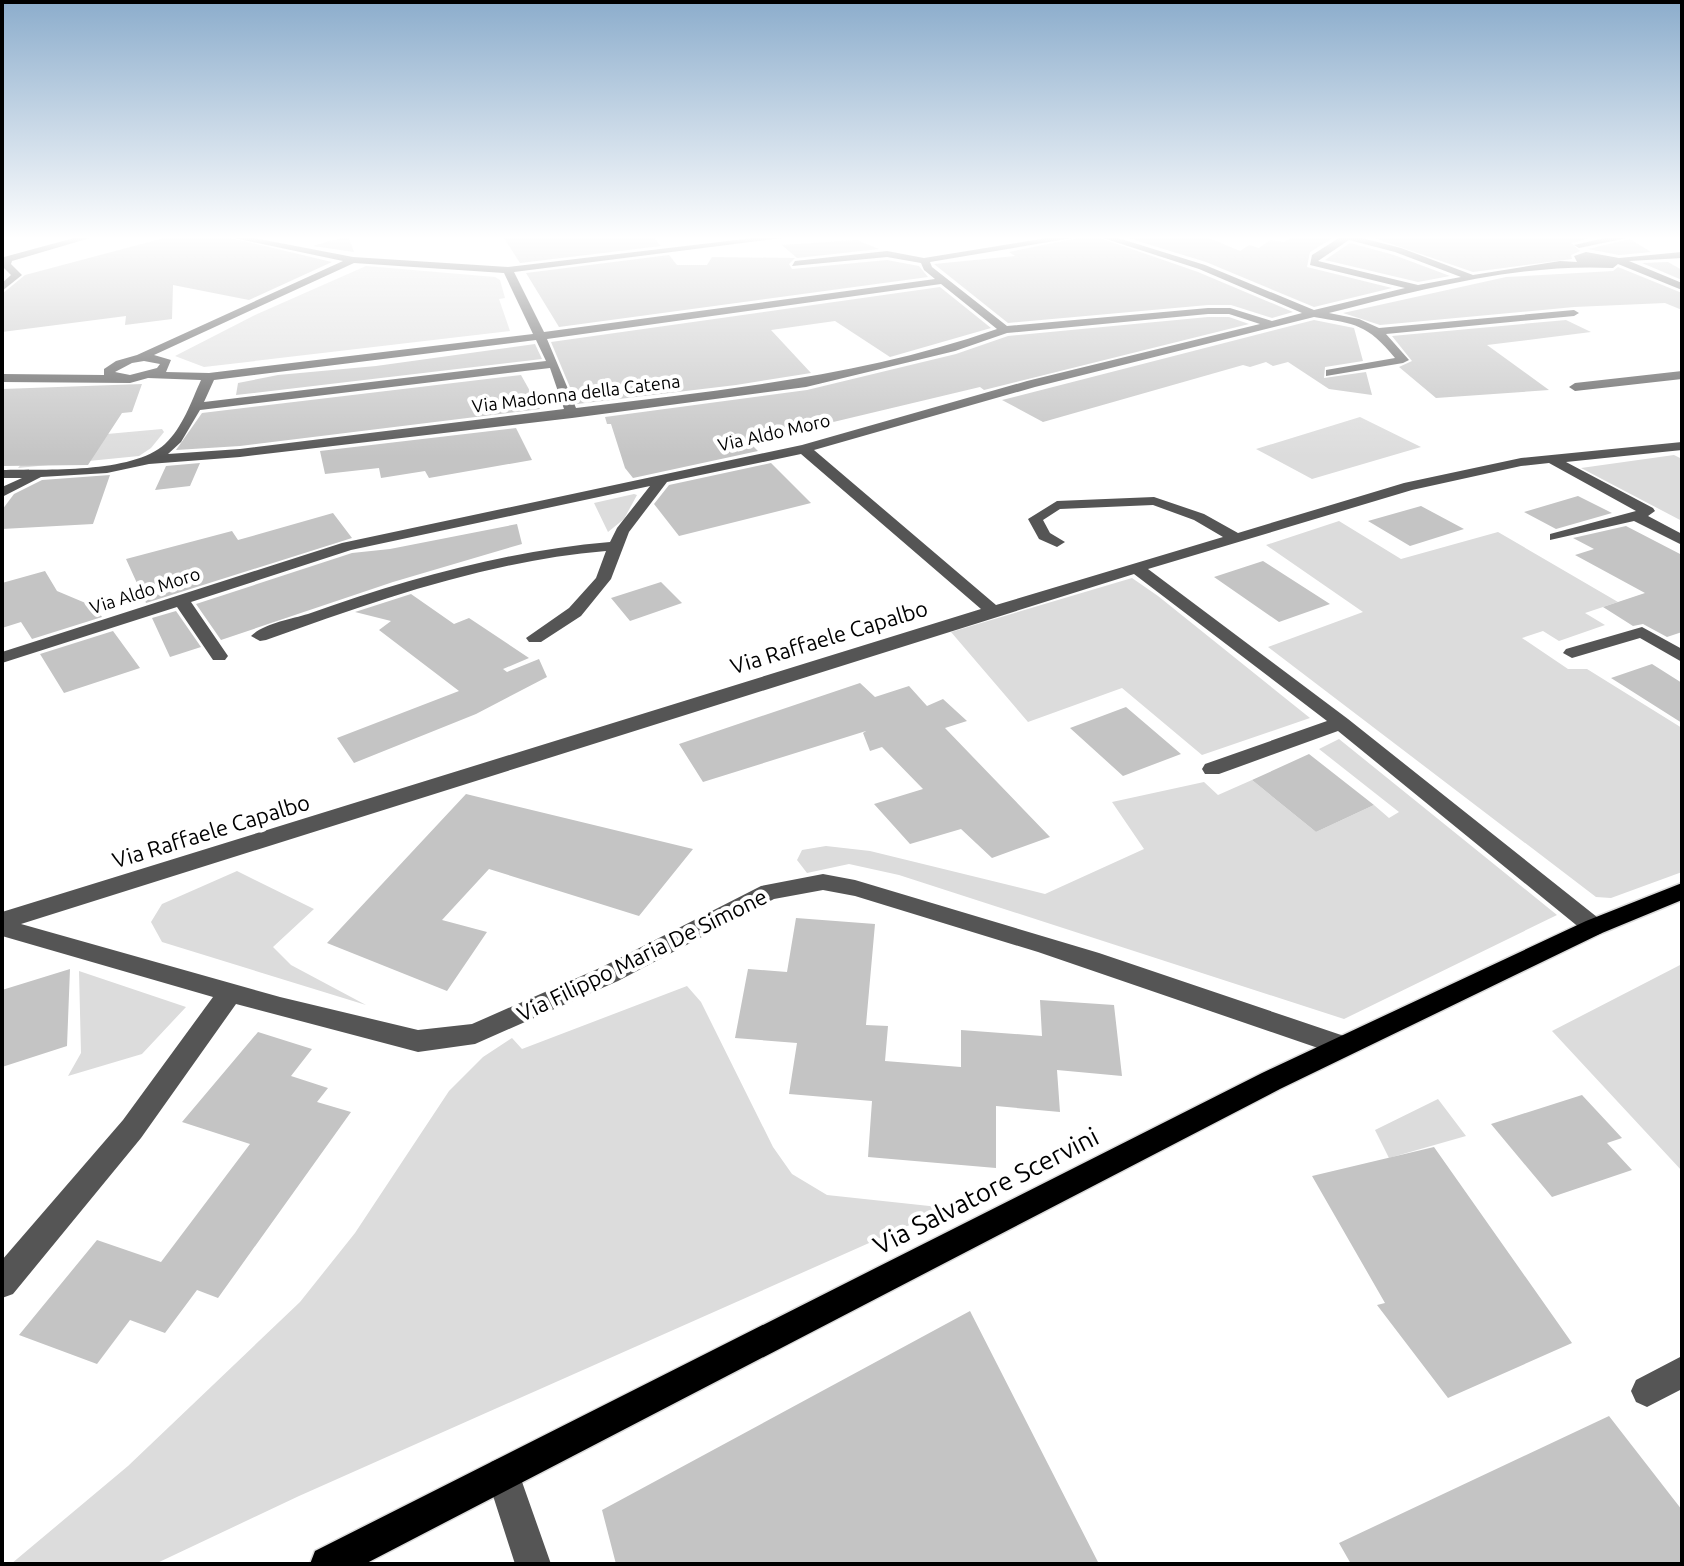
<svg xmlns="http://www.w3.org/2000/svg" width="1684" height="1566" viewBox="0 0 1684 1566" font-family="Ubuntu,sans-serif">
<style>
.green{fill:#dcdcdc}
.building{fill:#c4c4c4}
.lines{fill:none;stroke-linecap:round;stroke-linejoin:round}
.major-casing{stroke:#dbdbdb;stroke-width:3}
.minor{fill:#555;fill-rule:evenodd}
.major{fill:#000;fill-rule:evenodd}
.labels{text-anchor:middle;stroke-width:8;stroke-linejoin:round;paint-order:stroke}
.far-street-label{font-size:18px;fill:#000;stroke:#fff}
.street-label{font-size:22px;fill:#000;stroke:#fff}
.near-street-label{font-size:26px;fill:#000;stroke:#fff}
</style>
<rect width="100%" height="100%" fill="#fff"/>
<path class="green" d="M366 266 495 277 500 280 505 298 499 299 510 331 204 367 175 356 255 315Z
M1360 417 1421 447 1312 479 1256 449Z
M162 429 164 432 151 448 139 456 18 468 41 440Z
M1674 455 1682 459V521L1581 468Z
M634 494 637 495 624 519 608 532 594 503Z
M1339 521 1401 559 1498 532 1618 602 1585 613 1605 625 1559 641 1543 631 1522 638 1568 669H1587L1682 728V872L1611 898 1596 897 1268 647 1363 612 1266 545Z
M1132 578 1158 596 1310 718 1202 755 1122 688 1028 722 951 632Z
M1339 739 1557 915 1344 1019 899 875 849 864 807 873 797 860 802 850 826 846 870 851 1045 894 1144 849 1112 802 1204 782 1218 795 1252 780 1316 832 1374 805 1389 818 1399 812 1319 749Z
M237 871 314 909 273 947 291 965 366 1005 162 942 151 922 162 904Z
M1682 964V1171L1552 1031Z
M79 971 186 1007 142 1054 68 1076 81 1053Z
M687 986 701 1002 773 1147 792 1174 827 1195 948 1208 299 1496 155 1564H11L128 1466 300 1302 355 1233 449 1091 483 1057 512 1038 522 1049Z
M1438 1099 1466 1136 1389 1158 1375 1130Z"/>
<path class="building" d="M164 238H231L332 262 249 300 173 285 172 319 125 325 126 316 2 332V294L25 275Z
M340 238H349L354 252 313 246Z
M504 238H654L661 246 520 263Z
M1078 238H1100L1198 272 1293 312 1272 318 1231 305H1208L1008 323 934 264 1015 256 1009 252Z
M1128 238H1209L1240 251 1249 245 1259 248 1270 240 1284 242 1291 238H1333L1310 252 1307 267 1392 288 1314 307 1206 262Z
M1374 238H1591L1571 243 1580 251 1571 255 1572 259 1473 272Z
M1630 239 1651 252 1619 255 1588 249Z
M857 240 879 249 797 258 782 245Z
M1350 243 1394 255 1450 276 1418 282 1325 260Z
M669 255 677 265H707L712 257 795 258 789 264 792 269 887 260 919 266 928 277 559 327 526 273Z
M1668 262 1682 270V280L1642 263Z
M1618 267 1682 293V310L1665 303 1574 307 1380 325 1343 313 1506 277 1613 271Z
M940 287 991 328 890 357 835 321 771 330 811 373 736 385 577 404 551 342Z
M1208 317H1229L1249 324 984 390 980 387 749 442 758 451 633 478 625 468 611 424H607L605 417 807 390 956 354 1008 336Z
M1314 320 1354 328 1363 361 1325 367 1324 378 1366 372 1372 395 1329 389 1288 362 1273 366 1266 362 1250 367 1243 365 1043 422 1002 400Z
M1566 320 1591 332 1487 345 1549 390 1436 398 1399 367 1412 361 1392 336Z
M535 344 542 359 236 395 238 383 278 375 376 366Z
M521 375 540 409 240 446 176 450 202 413Z
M142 384 132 412 122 413 88 465 2 466V389Z
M516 428 532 460 429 478 425 471 381 478 379 468 325 474 320 451Z
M200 463 190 486 155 490 166 466Z
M771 463 811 503 679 536 654 504 669 485Z
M110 475 93 524 2 529V510L14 494 42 480Z
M1578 496 1612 513 1556 529 1524 512Z
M1421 506 1464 529 1410 546 1368 521Z
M333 513 352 538 146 603 126 559 232 531 238 540Z
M517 524 522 544 393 582 221 640 196 604 352 553 390 549Z
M1626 526 1682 555V632L1667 637 1643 624 1633 626 1603 607 1645 593 1575 555 1594 549 1573 538Z
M1263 561 1330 604 1279 622 1214 577Z
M45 571 57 591 95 607 102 617 32 639 21 622 2 628V583Z
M661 582 682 603 630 621 611 598Z
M411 594 454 624 469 618 529 658 503 669 507 672 539 659 547 677 476 714 354 763 337 738 459 691 379 630 391 621 355 612Z
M176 611 201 647 170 657 152 618Z
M113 631 140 668 64 693 40 654Z
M1652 664 1682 683V723L1611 678Z
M860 683 875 697 909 686 927 706 943 699 967 721 945 728 1050 837 992 858 961 829 910 844 874 804 923 789 882 747 870 751 863 733 866 731 703 782 679 744Z
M1126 707 1181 754 1123 776 1070 728Z
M1309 754 1374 805 1316 832 1252 780Z
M466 794 693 849 639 916 489 869 442 920 487 932 447 991 327 943Z
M796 918 875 924 866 1025 888 1026 885 1061 961 1067V1030L1042 1036 1040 1000 1114 1005 1122 1076 1057 1070 1060 1112 996 1106V1168L868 1157 872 1101 789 1094 797 1043 735 1038 748 969 787 972Z
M70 969 67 1046 2 1067V990Z
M258 1032 312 1049 291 1076 328 1088 317 1102 351 1112 218 1298 197 1290 165 1333 130 1320 97 1364 19 1335 97 1240 161 1262 250 1144 182 1122Z
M1582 1095 1622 1138 1607 1143 1632 1170 1552 1197 1491 1124Z
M1434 1147 1572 1343 1448 1398 1377 1305 1385 1303 1312 1176Z
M970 1311 1099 1564H616L602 1510Z
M1609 1416 1682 1510V1564H1351L1339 1543Z"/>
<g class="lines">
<defs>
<path id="major" d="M1682 883V900L1602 933 1280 1089 365 1564H310L315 1551 1262 1073 1586 921Z"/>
</defs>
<use href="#major" class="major-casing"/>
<path class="minor" d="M74 238H90L12 261 11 264 22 275 2 291V283L11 275 2 266 4 257Z
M234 238H254L353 257 508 267 753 238H782L514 272 544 332 935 279 924 270 921 263 887 257 792 266 795 261 887 251 924 258 1047 238H1072L930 262 932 267 1007 326 1208 308H1230L1272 321 1302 313 1199 269 1103 238H1118L1205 265 1314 310 1405 288 1310 265 1312 255 1339 238H1362L1401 248 1473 275 1560 261 1577 262 1574 256 1586 252 1619 258 1682 252V258L1629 261 1682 283V290L1618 264 1613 268C1518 263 1420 290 1329 313L1359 319 1379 328 1574 310 1579 313 1574 316 1386 334 1409 360 1403 363 1326 376V370L1395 358C1367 324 1356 324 1314 317L1035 387 814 450 996 605 1223 537 1194 520 1153 505 1060 509 1043 520 1050 533 1065 542 1057 547 1039 539 1028 519 1057 501 1154 497 1204 514 1238 533 1404 483 1521 458 1682 442V450L1566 462 1653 508 1655 511 1648 516 1682 534V545L1634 521 1550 540V534L1636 511 1549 463 1521 466 1412 490 1148 569 1348 719 1602 921 1605 927 1602 933 1594 936 1586 933 1338 731 1219 774H1205L1202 769 1205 764 1327 721 1134 574 21 924 280 997 418 1030 472 1024 602 967 761 886 823 874 855 880 1099 953 1350 1038 1354 1046 1350 1054 1329 1063 1320 1060 1318 1048 1038 952 855 896 823 890 774 899 618 981 475 1044 418 1052 236 1004 141 1138 13 1294 2 1298V1260L123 1120 213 997 2 936V912L981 609 801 454 667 482 629 532 611 579 581 616 541 642H529L526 638 569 608 596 578 606 551C487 561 378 600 266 640L260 641 251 636C263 624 291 619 308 614 407 579 505 551 610 542L617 528 650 486 351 550 191 602 228 656 225 660H213L177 607 2 663V652L342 543 802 445 1027 381 1260 324 1229 314H1208L1007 333 955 351 806 387 572 418 240 457 149 464 107 473 41 477 2 497V487L22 478H2V470C45 469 132 474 165 444 183 427 191 402 201 380L148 378 130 383 2 382V374L104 375V369L116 361 137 355 343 261ZM1349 240 1395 252 1461 277 1418 285 1318 261ZM354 263 504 273 533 334 209 373 166 372 171 360 154 355ZM941 284 997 329C861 377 719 390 576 408L547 339ZM536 340 546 361 204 402 214 380ZM144 361 160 364 157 368 130 375 115 372 132 363ZM550 368 564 409 240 449 168 454 181 442 200 410Z
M1605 238H1627L1579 248 1574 245Z
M1682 371V379L1575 391 1569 387 1575 383Z
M1642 627 1682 649V662L1640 638 1572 658 1563 653 1566 649Z
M1682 1356V1389L1647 1407 1636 1402 1631 1391 1636 1380Z
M503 1457 515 1462 551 1564H515L486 1474 491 1462Z"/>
<use href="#major" class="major"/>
</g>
<linearGradient id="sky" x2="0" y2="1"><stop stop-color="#8cadcc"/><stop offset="0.52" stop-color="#fff"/><stop offset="1" stop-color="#fff" stop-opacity="0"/></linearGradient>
<rect width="1684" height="457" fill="url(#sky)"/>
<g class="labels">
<g class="far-street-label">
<text transform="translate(576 394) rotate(-7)" y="6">Via Madonna della Catena</text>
<text transform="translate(774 433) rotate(-13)" y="6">Via Aldo Moro</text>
<text transform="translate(145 591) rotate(-18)" y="6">Via Aldo Moro</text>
</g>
<g class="street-label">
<text transform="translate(829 637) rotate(-17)" y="8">Via Raffaele Capalbo</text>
<text transform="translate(211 831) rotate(-17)" y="8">Via Raffaele Capalbo</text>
<text transform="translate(642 955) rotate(-26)" y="8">Via Filippo Maria De Simone</text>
</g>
<g class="near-street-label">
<text transform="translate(986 1191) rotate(-27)" y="9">Via Salvatore Scervini</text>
</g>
</g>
<rect width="1684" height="1566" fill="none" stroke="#000000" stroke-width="8"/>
</svg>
